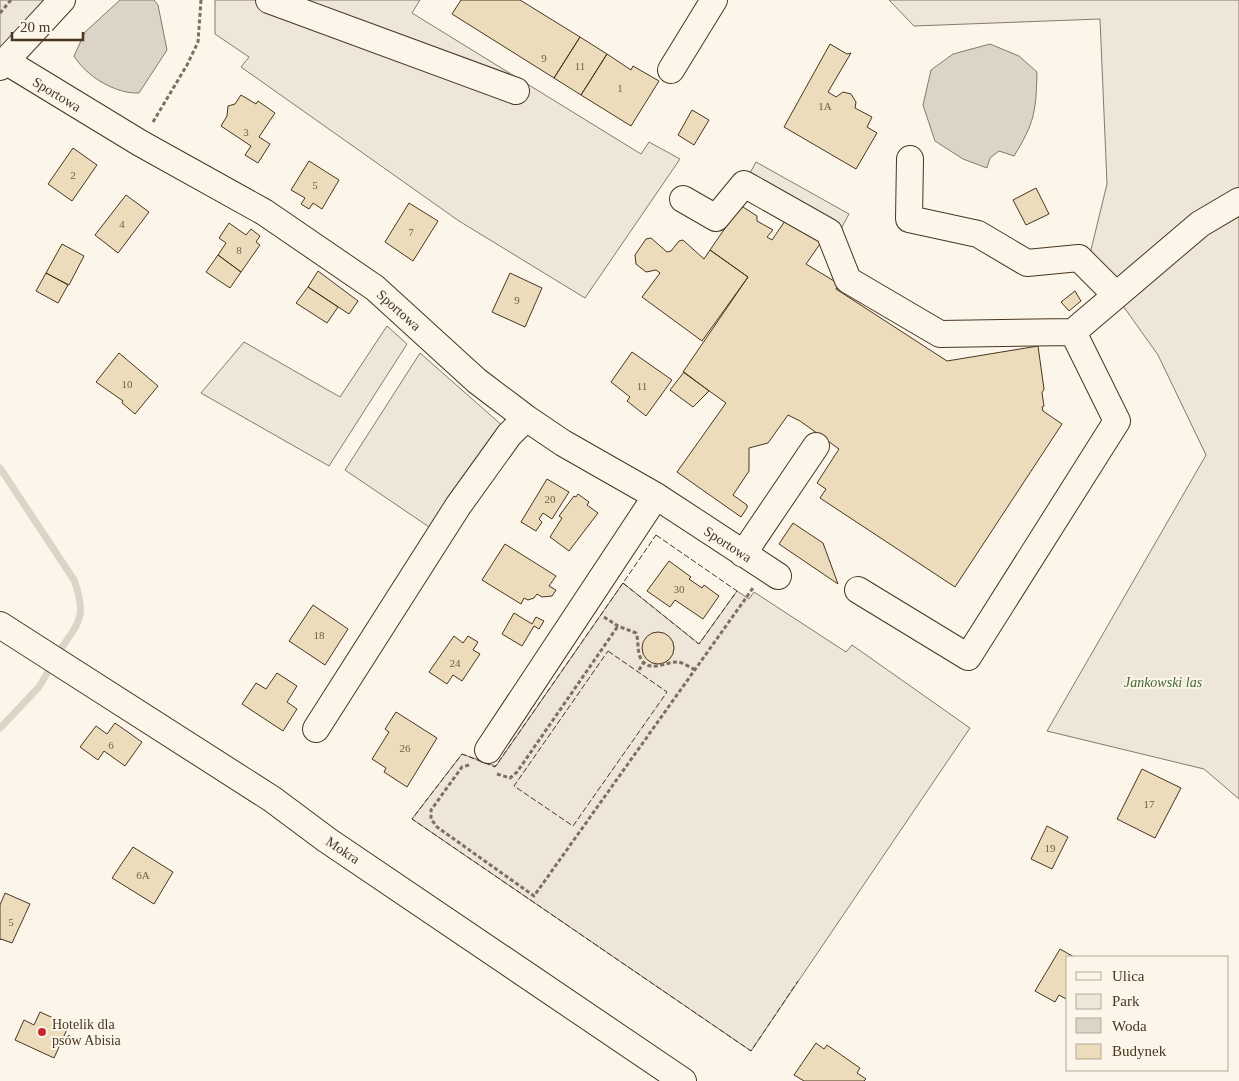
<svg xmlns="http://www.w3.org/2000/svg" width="1239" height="1081" viewBox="0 0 1239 1081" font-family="'Times New Roman',serif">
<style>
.green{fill:#ede6d9;stroke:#887966}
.parking{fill:#ede7d9;stroke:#887966}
.water{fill:#dcd4c6;stroke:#887966}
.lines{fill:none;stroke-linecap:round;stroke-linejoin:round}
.stream{stroke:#dcd4c6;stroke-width:7}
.building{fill:#ecdcbc;stroke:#4a3520}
.minor-casing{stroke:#4a3520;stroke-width:28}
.path{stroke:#7f6f5c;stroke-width:3;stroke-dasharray:4 2.5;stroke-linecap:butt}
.minor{stroke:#fbf6e9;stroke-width:26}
.fence{stroke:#4a3520;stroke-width:1;stroke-dasharray:6 2.5;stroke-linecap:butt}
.poi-dot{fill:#c62828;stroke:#fbf6e9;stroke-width:2}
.labels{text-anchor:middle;stroke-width:4;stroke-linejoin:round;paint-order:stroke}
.number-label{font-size:11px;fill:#725f47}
.street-label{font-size:14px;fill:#4a3520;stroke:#fbf6e9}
.park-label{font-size:14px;font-style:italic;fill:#436837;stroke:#fbf6e9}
.poi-label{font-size:14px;fill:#4a3520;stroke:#fbf6e9;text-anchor:start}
</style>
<rect width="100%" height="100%" fill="#fbf6e9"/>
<path class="green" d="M0 0H44L0 50Z
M215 0H420L412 13 641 154 649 142 680 159 585 298 459 221 241 67 249 57 215 34Z
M889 0H1239V799L1204 769 1047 731 1206 455 1158 355 1089 258 1107 184 1100 19 914 26Z
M623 583 699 644 737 591 749 599 754 592 846 652 852 645 970 728 751 1051 412 819 462 754 496 766Z"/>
<path class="parking" d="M756 162 849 214 837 236 744 184Z
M387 326 407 344 329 466 201 393 244 342 340 397Z
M420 353 505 428 435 531 345 470Z"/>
<path class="water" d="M120 0H154L158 5 167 50 139 93C115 94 86 76 74 56L85 32Z
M990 44 1019 56 1037 72C1036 111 1035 122 1014 156L999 151 990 158 987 168 963 159 935 141 923 105 931 70 953 54Z"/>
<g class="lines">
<path class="stream" d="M0 468 74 580C87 616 80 621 60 650
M0 728 39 687 50 668"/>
</g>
<path class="building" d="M461 0H520L580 37 554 78 452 14Z
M580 37 607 54 581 95 554 78Z
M830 44 847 54 851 53 828 92 836 97 843 92 851 94 856 102 855 108 872 117 867 127 877 133 856 169 784 127Z
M607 54 631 70 633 66 659 81 631 126 581 95Z
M241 95 256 104 258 101 275 113 259 137 270 144 258 163 245 155 251 146 221 126 227 116 228 106 235 104Z
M692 110 709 120 694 145 678 135Z
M73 148 97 165 72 201 48 184Z
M309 161 339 180 322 209 313 203 309 209 301 204 305 198 291 190Z
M1036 188 1049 214 1026 225 1013 200Z
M126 195 149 212 118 253 95 235Z
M409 203 438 221 413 261 385 242Z
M743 207 757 216V221L773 230 767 237 772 240 785 221 819 240 820 244 806 264 839 284 836 289 947 361 1038 346 1044 389 1042 393 1044 406 1042 407 1043 411 1062 424 955 587 820 498 826 489 817 483 839 449 800 421 788 415 768 443 749 448V471L733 495 747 505V508L741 517 677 472 726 403 683 372 748 277 710 250 739 208Z
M229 223 246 235 251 229 260 236 256 242 260 245 241 272 218 255 226 243 219 238Z
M651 238 667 252 671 251 679 241 683 240 704 259 710 250 748 277 702 341 642 297 660 273 656 270 646 272 636 264 635 255 646 239Z
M62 244 84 256 69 285 46 273Z
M218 255 241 272 230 288 206 272Z
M318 271 358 301 349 314 308 287Z
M46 273 68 285 58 303 36 291Z
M510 273 542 288 525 327 492 312Z
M308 287 338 307 327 323 296 303Z
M1075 291 1081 301 1069 311 1061 302Z
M632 352 672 380 646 416 627 401 630 397 611 382Z
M119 353 158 386 135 414 122 403 123 401 96 382Z
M684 372 709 391 693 407 670 390Z
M547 479 569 492 552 519 543 513 539 519 542 522 536 531 521 522Z
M578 494 589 502 587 505 598 513 569 551 550 537 562 518 559 516 574 496 576 497Z
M793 523 823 543 838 584 779 544Z
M505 544 556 576 549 586 556 590 552 596 542 597 537 594 534 598 528 600 524 598 521 604 482 580Z
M669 561 691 577 689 579 702 588 704 585 719 596 703 619 675 600 670 607 647 591Z
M313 605 348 629 325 665 289 641Z
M514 613 532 624 536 617 544 621 539 629 534 626 522 646 502 634Z
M642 648a16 16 0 1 1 32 0a16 16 0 1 1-32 0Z
M454 636 463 643 468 636 478 642 473 650 480 654 462 681 453 675 447 684 429 672Z
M277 673 297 686 287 702 297 709 283 731 242 704 256 683 266 689Z
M396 712 437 738 407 787 384 772 386 768 372 759 389 732 385 729Z
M115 723 142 742 125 766 104 751 98 760 80 747 96 726 107 734Z
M1142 769 1181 788 1155 838 1117 819Z
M1047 826 1068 837 1052 869 1031 859Z
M133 847 173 872 154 904 112 878Z
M5 893 30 904 12 943 1 939 0 940V905Z
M1060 949 1074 957H1068V1000L1059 995 1055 1002 1035 991Z
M40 1012 69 1025 54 1058 15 1040 24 1020 34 1025Z
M816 1043 824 1049 827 1045 860 1068 857 1073 866 1079 864 1081H804L794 1075Z"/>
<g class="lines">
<defs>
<path id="minor" d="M269 0 516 91
M7 62 140 143 264 212 375 288 477 381 526 418 563 443 656 496 778 576
M0 67 62 0
M671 70 714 0
M910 159 909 219 978 234 1027 263 1079 258 1116 295
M683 199 716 218 744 184 829 232 848 280 940 334 1073 332
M743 554 816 446
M858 590 968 657 1117 421 1073 332 1200 224 1239 201
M0 625 272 799 327 840 683 1081
M316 729 458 506 509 435 526 418
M488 750 656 496"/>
</defs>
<use href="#minor" class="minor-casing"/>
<path class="path" d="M0 13 11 0
M153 122 187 65 198 42 201 0
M604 617 618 626 636 633C639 641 637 650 640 657 648 674 664 662 677 662 682 662 690 667 695 670
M639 670 644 662
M469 765 462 767 431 810V819L437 827 534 896 753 588
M497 774 510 778 517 772 618 626"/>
<use href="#minor" class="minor"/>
<path class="fence" d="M656 535 737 591 699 644 623 583Z
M623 583 495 767 462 754 412 819 751 1051 798 981
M608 651 667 692 573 826 514 786Z"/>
</g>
<circle class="poi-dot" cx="42" cy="1032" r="5"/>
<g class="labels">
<g class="number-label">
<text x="544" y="62">9</text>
<text x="580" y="70">11</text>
<text x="620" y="92">1</text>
<text x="825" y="110">1A</text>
<text x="246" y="136">3</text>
<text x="73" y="179">2</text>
<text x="315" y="189">5</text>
<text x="122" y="228">4</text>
<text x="411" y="236">7</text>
<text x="239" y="254">8</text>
<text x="517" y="304">9</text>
<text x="127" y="388">10</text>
<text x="642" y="390">11</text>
<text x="550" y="503">20</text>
<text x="679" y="593">30</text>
<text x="319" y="639">18</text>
<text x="455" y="667">24</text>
<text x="111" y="749">6</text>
<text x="405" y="752">26</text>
<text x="1149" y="808">17</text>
<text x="1050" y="852">19</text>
<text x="143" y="879">6A</text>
<text x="11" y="926">5</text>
</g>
<g class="street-label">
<text transform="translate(57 94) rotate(31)" y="5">Sportowa</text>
<text transform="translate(399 310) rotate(42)" y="5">Sportowa</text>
<text transform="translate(728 544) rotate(33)" y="5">Sportowa</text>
<text transform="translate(343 850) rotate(34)" y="5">Mokra</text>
</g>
<g class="park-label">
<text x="1163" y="687">Jankowski las</text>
</g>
<g class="poi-label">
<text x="52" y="1029">Hotelik dla<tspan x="52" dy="16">psów Abisia</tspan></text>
</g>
</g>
<rect x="1066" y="956" width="162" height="115" fill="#fbf6e9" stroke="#b4a999"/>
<rect x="1076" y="972" width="25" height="8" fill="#fbf6e9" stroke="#b4a999"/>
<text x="1112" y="981" font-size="15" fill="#4a3520">Ulica</text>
<rect x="1076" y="994" width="25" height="15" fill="#ede6d9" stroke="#b4a999"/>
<text x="1112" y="1006" font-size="15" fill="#4a3520">Park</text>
<rect x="1076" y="1018" width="25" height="15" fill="#dcd4c6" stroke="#b4a999"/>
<text x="1112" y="1031" font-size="15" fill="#4a3520">Woda</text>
<rect x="1076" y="1044" width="25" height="15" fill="#ecdcbc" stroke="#b4a999"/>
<text x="1112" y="1056" font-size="15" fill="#4a3520">Budynek</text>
<path d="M12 32v8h71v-8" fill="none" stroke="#4a3520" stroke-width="2.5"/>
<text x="20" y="32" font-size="15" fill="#4a3520" stroke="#fbf6e9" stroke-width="4" paint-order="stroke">20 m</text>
</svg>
